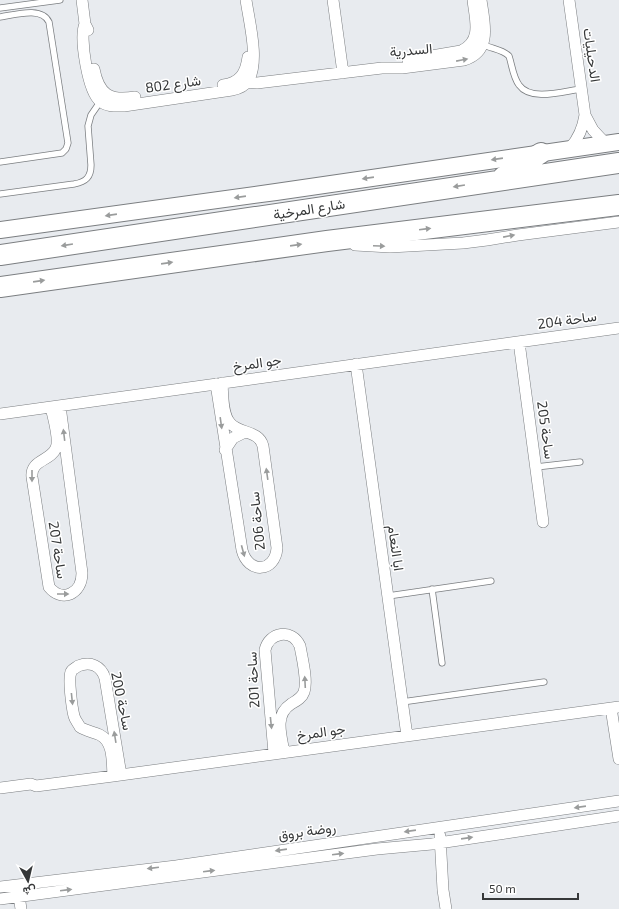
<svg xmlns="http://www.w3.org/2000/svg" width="619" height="909" viewBox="0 0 619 909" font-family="'Exo 2',Vazirmatn,sans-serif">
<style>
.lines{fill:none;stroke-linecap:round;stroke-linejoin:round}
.lane-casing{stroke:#7b7e81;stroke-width:7}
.street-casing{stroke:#7b7e81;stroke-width:12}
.secondary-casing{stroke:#7b7e81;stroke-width:18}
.highway-casing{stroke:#7b7e81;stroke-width:22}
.lane{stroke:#fff;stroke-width:5.5}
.street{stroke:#fff;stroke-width:11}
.secondary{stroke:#fff;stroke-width:16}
.highway{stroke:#fff;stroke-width:20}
.oneway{fill:#9a9c9c}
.labels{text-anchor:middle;stroke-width:3;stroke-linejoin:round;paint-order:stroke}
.street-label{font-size:14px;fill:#363839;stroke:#fff}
</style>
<rect width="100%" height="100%" fill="#e8ebef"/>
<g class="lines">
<defs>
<path id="lane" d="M0 8 60 0
M0 17C14 15 42 6 49 22L68 143 66 149 62 153 0 162
M482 44C491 49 502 49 509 56 512 65 513 77 519 85 531 102 564 91 581 89
M0 194 74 184C86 182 91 177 91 165L88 126 91 115 100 102
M536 467 580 462
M432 589 442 663
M388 596 491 581
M402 702 544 682"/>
<path id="street" d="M82 0 85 24 88 30
M333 0 343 73
M569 0 585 115C583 128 579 138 570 148
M85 24C79 37 88 92 100 101 107 107 116 106 124 106L232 90C238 89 244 87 248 81 260 62 249 21 246 0
M408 60 461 51C483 41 475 19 473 0
M94 69C99 95 110 101 135 97
M247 82 257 83 382 68H402L464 60C493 51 484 22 481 0
M223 85C240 83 246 73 248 57
M585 115 593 130 605 143
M355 245 390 247 463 243 487 240 518 235 619 222
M519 342 543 522
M356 364 407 736
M216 384 242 550C248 574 275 573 277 548L263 446C259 430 239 434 230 423 222 414 223 395 222 383
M51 407C53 417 60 439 56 448 51 461 30 460 32 477L49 587C62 603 82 594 82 573L60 406
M0 414 619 328
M225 450 233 438 245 432
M611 708 619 759
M274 753 265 650C269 632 292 628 300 646 302 658 308 681 304 692 302 698 296 701 291 704 274 715 281 735 284 752
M113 776C112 763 114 742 100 735 94 732 86 731 80 727 78 723 75 720 74 716 72 708 68 679 71 672 72 669 76 668 78 666 91 661 101 666 105 678L121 775
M0 788 31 784 36 786 113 776 619 707
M440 836 443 890 446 909
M0 887 176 866 619 801
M18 889 21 909
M0 899 377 849 432 844 619 816"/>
<path id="secondary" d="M0 230 276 192 619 142"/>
<path id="highway" d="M503 177 541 153
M0 255 619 163
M0 287 327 241 619 205"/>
</defs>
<use href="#lane" class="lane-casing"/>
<use href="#street" class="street-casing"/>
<use href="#secondary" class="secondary-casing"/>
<use href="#highway" class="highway-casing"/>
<use href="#lane" class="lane"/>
<use href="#street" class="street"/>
<use href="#secondary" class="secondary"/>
<use href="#highway" class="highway"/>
</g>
<defs><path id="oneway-solid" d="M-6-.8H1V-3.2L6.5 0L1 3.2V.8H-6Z"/></defs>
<g class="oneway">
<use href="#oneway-solid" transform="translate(462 60) rotate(-11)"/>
<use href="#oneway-solid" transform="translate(497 159) rotate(172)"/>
<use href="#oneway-solid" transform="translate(368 178) rotate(172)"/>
<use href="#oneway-solid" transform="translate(459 186) rotate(171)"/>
<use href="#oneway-solid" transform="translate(240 197) rotate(172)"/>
<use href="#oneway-solid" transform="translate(111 215) rotate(172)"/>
<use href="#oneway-solid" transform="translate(425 229) rotate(-7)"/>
<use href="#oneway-solid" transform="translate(509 236) rotate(-11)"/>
<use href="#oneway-solid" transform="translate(67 245) rotate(171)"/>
<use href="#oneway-solid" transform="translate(296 245) rotate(-8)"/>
<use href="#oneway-solid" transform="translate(379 246) rotate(3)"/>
<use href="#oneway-solid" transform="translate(167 263) rotate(-8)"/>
<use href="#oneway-solid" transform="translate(39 281) rotate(-8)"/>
<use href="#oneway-solid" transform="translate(221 423) rotate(82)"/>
<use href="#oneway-solid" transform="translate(64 435) rotate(-97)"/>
<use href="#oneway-solid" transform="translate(267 474) rotate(-98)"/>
<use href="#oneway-solid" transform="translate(32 476) rotate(90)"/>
<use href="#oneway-solid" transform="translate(243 551) rotate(75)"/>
<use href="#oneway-solid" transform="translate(63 594)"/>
<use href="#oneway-solid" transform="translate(305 682) rotate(-93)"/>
<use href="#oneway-solid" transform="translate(72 699) rotate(84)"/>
<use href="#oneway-solid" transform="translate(271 723) rotate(84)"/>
<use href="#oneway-solid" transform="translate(115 737) rotate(-99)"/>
<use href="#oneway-solid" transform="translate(580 807) rotate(172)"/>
<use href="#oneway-solid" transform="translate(410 831) rotate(172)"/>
<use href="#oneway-solid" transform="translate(467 838) rotate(-8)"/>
<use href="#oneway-solid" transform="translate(281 850) rotate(172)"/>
<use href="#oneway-solid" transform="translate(338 854) rotate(-7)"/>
<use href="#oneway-solid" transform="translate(153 868) rotate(173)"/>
<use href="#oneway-solid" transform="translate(209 871) rotate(-7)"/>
<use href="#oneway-solid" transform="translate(66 890) rotate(-7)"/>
</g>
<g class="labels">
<g class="street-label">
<text transform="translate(411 50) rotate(-5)" y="5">السدرية</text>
<text transform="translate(592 55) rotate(82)" y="5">الدحيليات</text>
<text transform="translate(173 84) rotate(-8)" y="5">شارع 802</text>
<text transform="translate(309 209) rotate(-9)" y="5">شارع المرخية</text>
<text transform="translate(567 320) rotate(-8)" y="5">ساحة 204</text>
<text transform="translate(257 363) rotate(-8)" y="5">جو المرخ</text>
<text transform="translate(546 430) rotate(82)" y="5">ساحة 205</text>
<text transform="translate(257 521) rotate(-96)" y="5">ساحة 206</text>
<text transform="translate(396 548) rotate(82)" y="5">ابا النعام</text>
<text transform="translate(58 550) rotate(81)" y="5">ساحة 207</text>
<text transform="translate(253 680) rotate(-93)" y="5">ساحة 201</text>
<text transform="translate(122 701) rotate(78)" y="5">ساحة 200</text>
<text transform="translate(321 732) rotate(-8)" y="5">جو المرخ</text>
<text transform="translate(307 831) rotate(-8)" y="5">روضة بروق</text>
</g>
</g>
<g transform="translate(28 881) rotate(172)" stroke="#ffffff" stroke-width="3" paint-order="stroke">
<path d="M0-3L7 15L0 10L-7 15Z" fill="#363839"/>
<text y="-6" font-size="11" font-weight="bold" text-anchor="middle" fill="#363839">ش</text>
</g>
<path d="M483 893v6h95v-6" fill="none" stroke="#363839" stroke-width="2"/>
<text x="489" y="893" font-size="12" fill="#363839" stroke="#ffffff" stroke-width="3" paint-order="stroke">50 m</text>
</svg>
